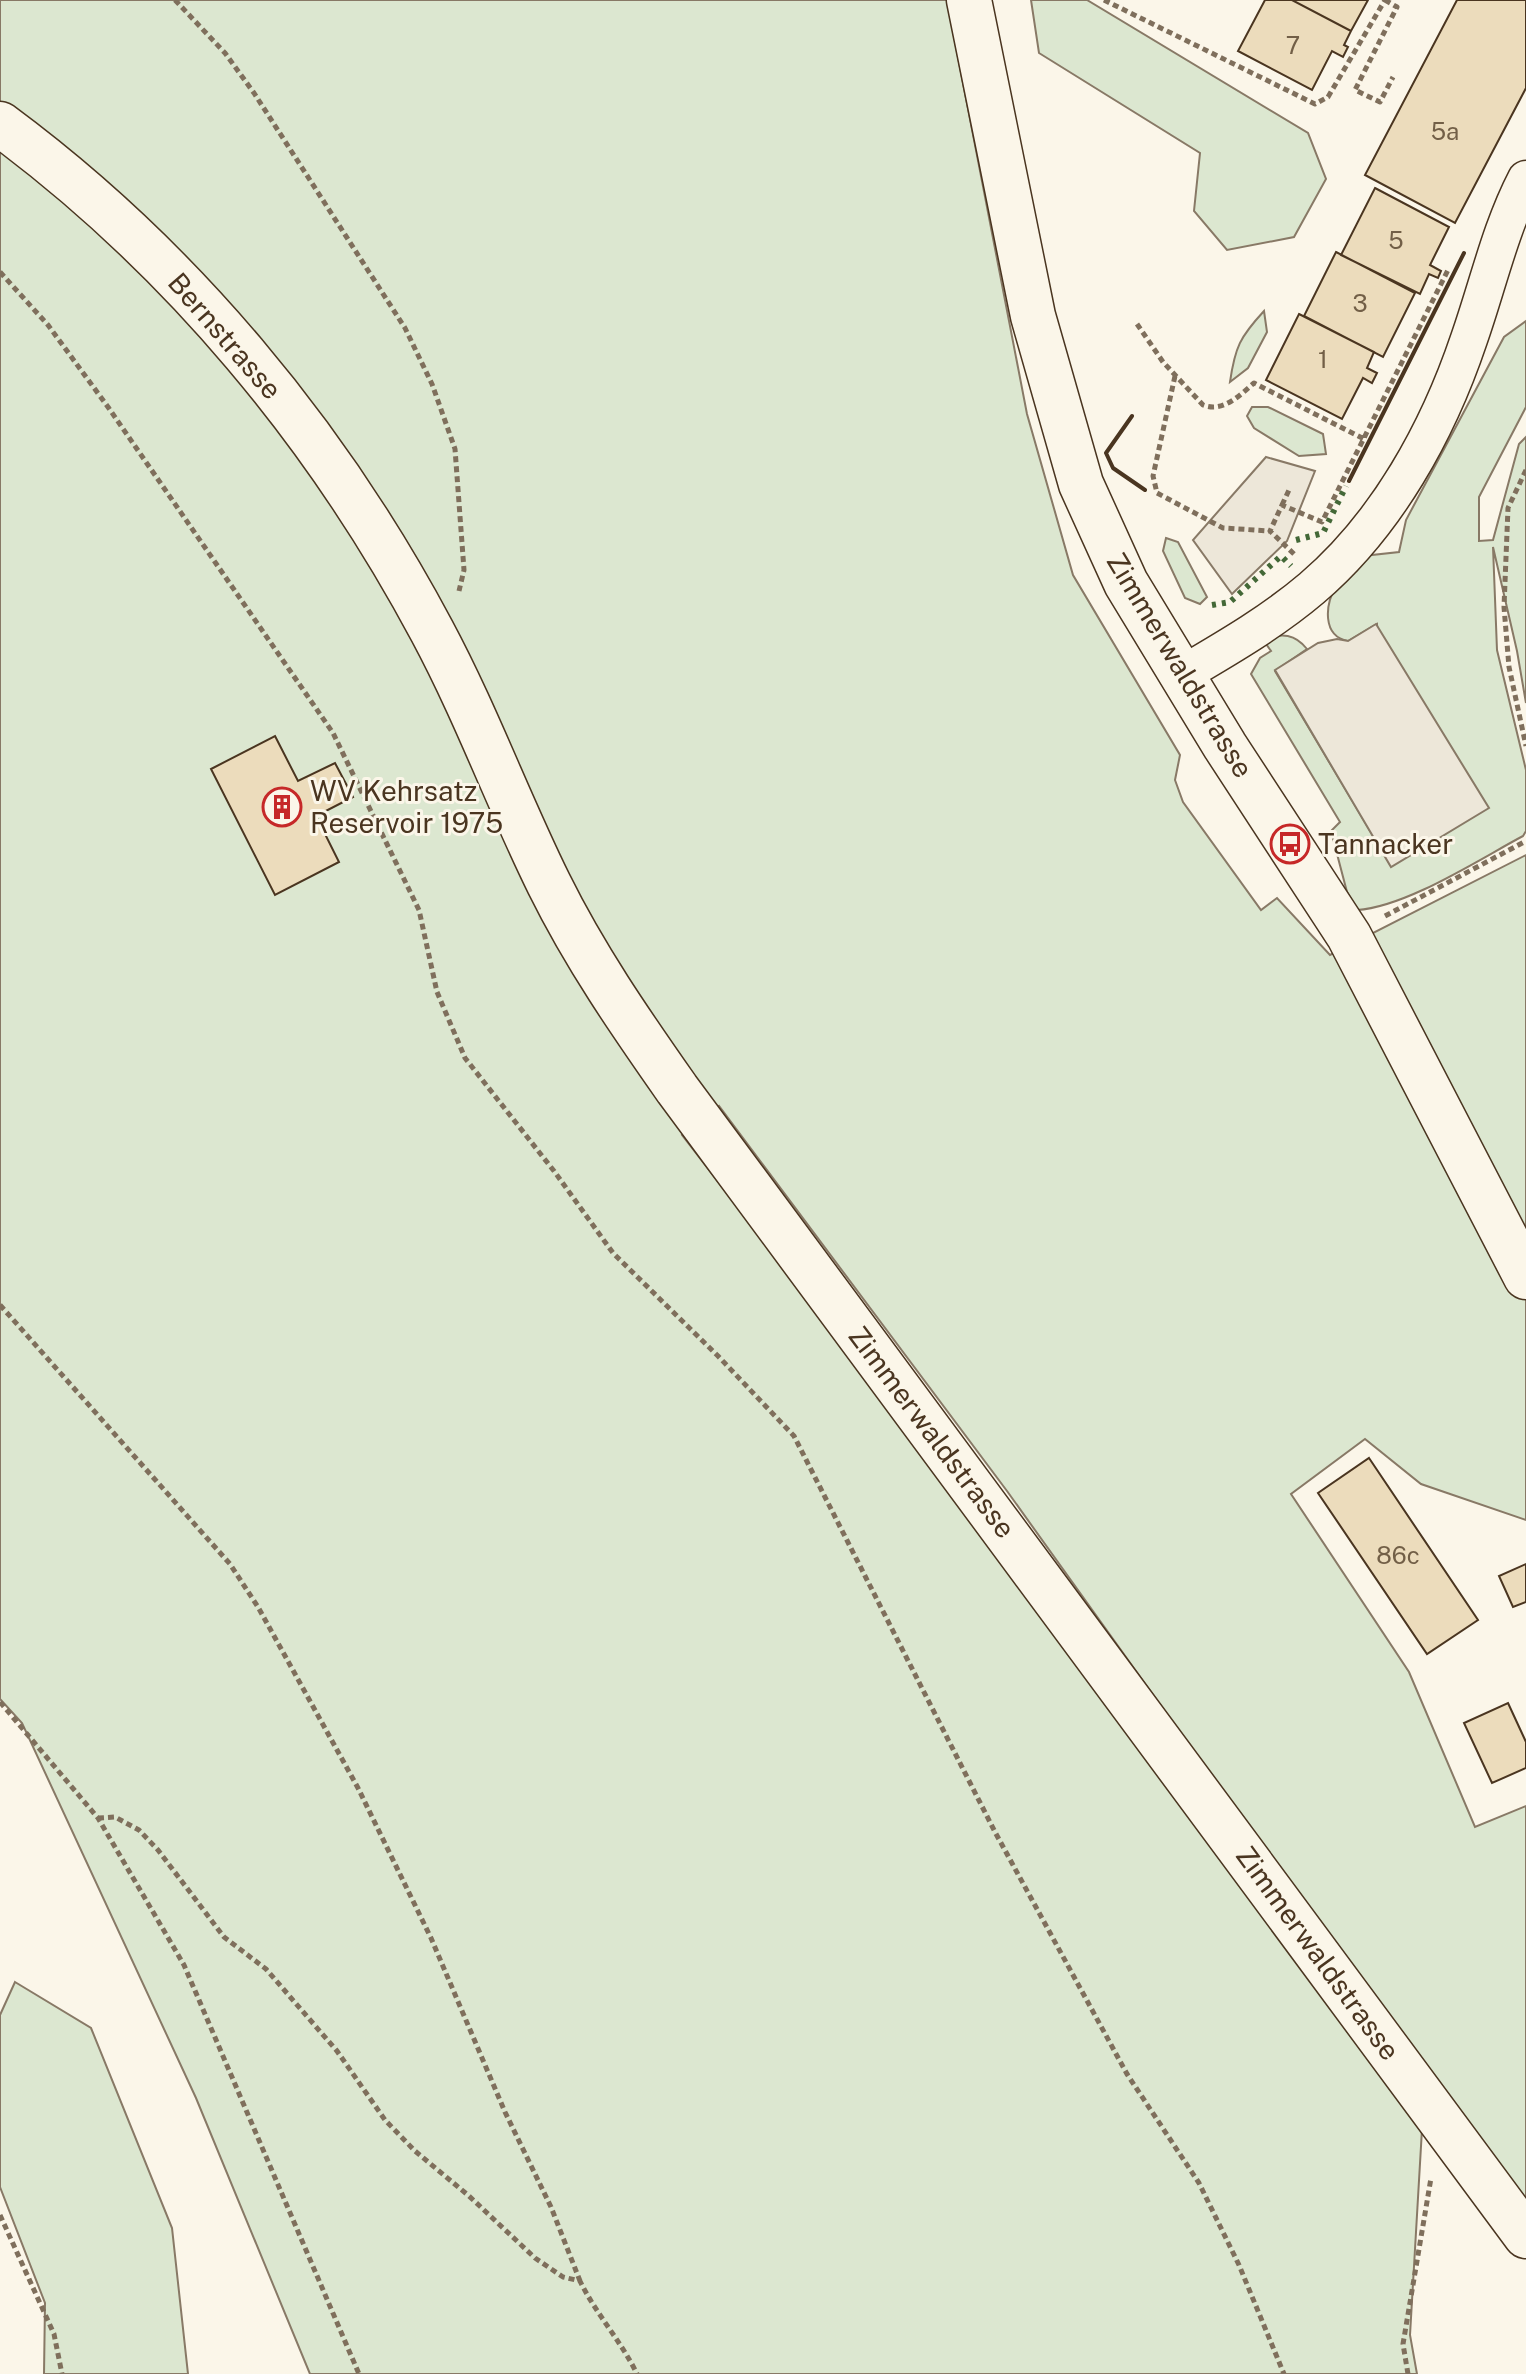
<svg xmlns="http://www.w3.org/2000/svg" width="1526" height="2374" viewBox="0 0 1526 2374" font-family="'Public Sans',sans-serif">
<style>
.green{fill:#dce7d0;stroke:#887966;stroke-width:2}
.parking{fill:#ede7d9;stroke:#887966;stroke-width:2}
.building{fill:#ecdcbc;stroke:#4a3520;stroke-width:2}
.lines{fill:none;stroke-linecap:round;stroke-linejoin:round}
.street-casing{stroke:#4a3520;stroke-width:39}
.secondary-casing{stroke:#4a3520;stroke-width:47}
.path{stroke:#7f6f5c;stroke-width:5;stroke-dasharray:6 4;stroke-linecap:butt}
.street{stroke:#fbf6e9;stroke-width:36}
.secondary{stroke:#fbf6e9;stroke-width:44}
.hedge{stroke:#436837;stroke-width:6;stroke-dasharray:4 6;stroke-linecap:butt}
.wall{stroke:#4a3520;stroke-width:4}
.labels{text-anchor:middle;stroke-width:6;stroke-linejoin:round;paint-order:stroke}
.number-label{font-size:24px;fill:#725f47}
.street-label{font-size:28px;fill:#4a3520;stroke:#fbf6e9}
.poi-label{font-size:28px;fill:#4a3520;stroke:#fbf6e9;text-anchor:start}
</style>
<rect width="100%" height="100%" fill="#fbf6e9"/>
<path class="green" d="M0 0H947L1027 414 1073 575 1180 755 1175 780 1183 802 1261 910 1277 898 1330 955 1526 855V1520L1421 1484 1365 1439 1291 1494 1409 1672 1475 1827 1526 1806V2206L1244 1822 1007 1491 719 1106 682 1135 976 1515 1422 2129 1410 2335 1417 2374H310L196 2098 22 1723 0 1699Z
M1031 0H1087L1308 133 1326 179 1294 237 1227 250 1194 211 1200 153 1039 53Z
M1264 311 1267 332 1248 368 1230 382C1235 347 1240 337 1264 311Z
M1526 321V407L1479 497V541L1493 540 1519 444 1526 437V703L1517 651 1493 547 1497 650 1526 770V831L1523 836C1478 860 1406 907 1357 910L1347 892 1331 831 1340 822 1251 674 1260 658 1271 651 1264 641C1281 631 1296 635 1307 649L1275 671 1391 866 1377 624 1348 641C1322 636 1325 605 1336 586 1343 575 1355 566 1363 556L1399 552 1406 520 1504 337Z
M1252 407H1268L1323 434 1326 454 1299 456 1254 428 1247 416Z
M1166 538 1178 542 1207 597 1200 604 1185 598 1163 551Z
M15 1982 91 2028 172 2228 188 2374H44L45 2303 0 2187V2015Z"/>
<path class="parking" d="M1266 457 1315 471 1287 541 1232 594 1193 540Z
M1376 624 1489 808 1391 867 1275 670 1318 643 1337 639 1348 641Z"/>
<path class="building" d="M1265 0H1292L1351 31 1344 45 1348 47 1343 57 1332 51 1312 90 1238 51Z
M1292 0H1368L1351 31Z
M1457 0H1526V88L1455 223 1365 175Z
M1375 188 1449 227 1430 265 1441 271 1438 278 1429 274 1420 294 1341 255Z
M1336 252 1415 293 1383 357 1304 316Z
M1299 314 1374 352 1367 368 1377 373 1372 383 1363 378 1342 419 1266 380Z
M275 736 298 781 335 763 353 797 316 816 339 862 275 895 211 769Z
M1369 1458 1478 1620 1427 1654 1318 1493Z
M1526 1564V1602L1513 1607 1499 1576Z
M1508 1703 1526 1742V1768L1492 1783 1464 1723Z"/>
<g class="lines">
<defs>
<path id="street" d="M1181 675C1227 648 1272 622 1312 588 1387 524 1438 431 1469 339 1488 285 1500 229 1526 179"/>
<path id="secondary" d="M969 0 1033 316 1081 484 1126 583 1225 746 1349 936 1526 1277
M0 124C180 257 327 434 432 631 476 713 508 801 549 884 585 957 630 1022 677 1089L1526 2236"/>
</defs>
<use href="#street" class="street-casing"/>
<use href="#secondary" class="secondary-casing"/>
<path class="path" d="M175 0 225 53 254 93 405 328 432 384 455 449 464 570 459 591
M1104 0 1315 104 1328 97 1385 0
M1385 0 1397 7 1355 90 1380 102 1393 77
M0 272 48 325 108 407 333 733 419 910 437 992 465 1058 554 1171 613 1253 718 1356 794 1436 995 1832 1127 2074 1199 2183 1239 2265 1284 2374
M1137 324 1163 362 1203 405C1223 413 1240 395 1254 383L1364 439
M1175 376 1153 476 1157 493 1223 528 1270 531
M1526 470 1508 508 1504 607 1509 667 1526 746
M1282 505 1289 490
M1294 554 1270 531 1282 505 1322 522 1449 268
M1385 916 1526 841
M0 1305 230 1564 258 1607 358 1788 431 1938 505 2112 551 2207 580 2281
M0 1702 98 1818 184 1965 359 2374
M98 1818 115 1817 139 1830 158 1850 224 1937 266 1969 337 2051 385 2120 415 2151 469 2196 535 2258 563 2277 580 2281C596 2314 621 2341 637 2374
M0 2215 54 2334 62 2374
M1408 2374 1403 2344 1431 2178"/>
<use href="#street" class="street"/>
<use href="#secondary" class="secondary"/>
<path class="hedge" d="M1296 540 1323 533 1346 486
M1212 605 1230 602 1281 556 1291 566"/>
<path class="wall" d="M1132 416 1106 453 1113 468 1145 490
M1349 481 1464 253"/>
</g>
<defs>
<symbol id="building-ring" viewBox="-11 -11 22 22"><circle r="9.5" fill="#fbf6e9" stroke="#c62828" stroke-width="1.5"/><path d="M-4-6H4V6H1V3H-1V6H-4ZM-2.5-4.3h1.7v1.8h-1.7ZM.8-4.3h1.7v1.8H.8ZM-2.5-1h1.7V.8h-1.7ZM.8-1h1.7V.8H.8Z" fill="#c62828"/></symbol>
<symbol id="bus-ring" viewBox="-11 -11 22 22"><circle r="9.5" fill="#fbf6e9" stroke="#c62828" stroke-width="1.5"/><path d="M-5-6H5V4H4V6H2V4H-2V6H-4V4H-5ZM-3.5-4V0h7V-4ZM-3.5 1.2v1.5H-2V1.2ZM2 1.2v1.5H3.5V1.2Z" fill="#c62828"/></symbol>
</defs>
<g fill-rule="evenodd">
<use href="#building-ring" x="260" y="785" width="44" height="44"/>
<use href="#bus-ring" x="1268" y="822" width="44" height="44"/>
</g>
<g class="labels">
<g class="number-label">
<text x="1293" y="54">7</text>
<text x="1445" y="140">5a</text>
<text x="1396" y="249">5</text>
<text x="1360" y="312">3</text>
<text x="1323" y="368">1</text>
<text x="1398" y="1564">86c</text>
</g>
<g class="street-label">
<text transform="translate(225 336) rotate(49)" y="10">Bernstrasse</text>
<text transform="translate(1180 665) rotate(59)" y="10">Zimmerwaldstrasse</text>
<text transform="translate(932 1432) rotate(53)" y="10">Zimmerwaldstrasse</text>
<text transform="translate(1318 1953) rotate(54)" y="10">Zimmerwaldstrasse</text>
</g>
<g class="poi-label">
<text x="310" y="801">WV Kehrsatz<tspan x="310" dy="32">Reservoir 1975</tspan></text>
<text x="1318" y="854">Tannacker</text>
</g>
</g>
</svg>
